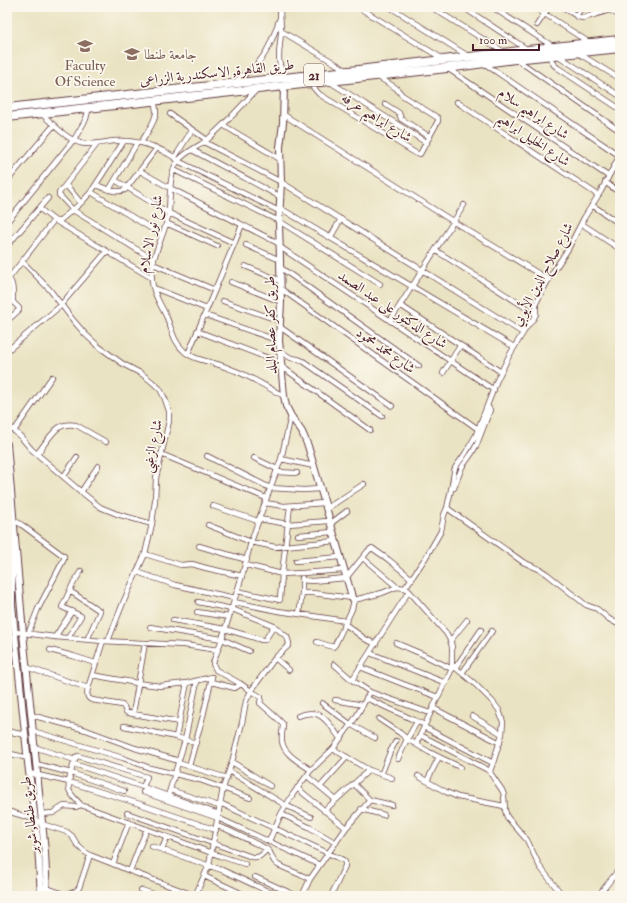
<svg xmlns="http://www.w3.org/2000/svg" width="627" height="903" viewBox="0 0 627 903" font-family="'IM FELL Double Pica',Amiri,serif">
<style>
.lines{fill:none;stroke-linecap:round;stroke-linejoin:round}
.street-casing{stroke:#623c42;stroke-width:6}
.secondary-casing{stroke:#623c42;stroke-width:8}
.highway-casing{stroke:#623c42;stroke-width:10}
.street{stroke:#fff;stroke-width:4.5}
.secondary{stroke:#fff;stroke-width:6}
.highway{stroke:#fff;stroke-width:8}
.labels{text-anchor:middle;stroke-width:3.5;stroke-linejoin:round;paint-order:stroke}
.shield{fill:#fbf7ec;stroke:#7f6065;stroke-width:1}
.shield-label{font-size:13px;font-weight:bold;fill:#4a1f2b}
.education-label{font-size:14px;fill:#785e54;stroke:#fbf7ec;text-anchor:start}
.street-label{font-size:14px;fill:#4a1f2b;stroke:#fbf7ec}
</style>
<rect width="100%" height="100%" fill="#fbf7ec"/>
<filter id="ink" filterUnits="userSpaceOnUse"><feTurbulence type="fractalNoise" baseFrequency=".025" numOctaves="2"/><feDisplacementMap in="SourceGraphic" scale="8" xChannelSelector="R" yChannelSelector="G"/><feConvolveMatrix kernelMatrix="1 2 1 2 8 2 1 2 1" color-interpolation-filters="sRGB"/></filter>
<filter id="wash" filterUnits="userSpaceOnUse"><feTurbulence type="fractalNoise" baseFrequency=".012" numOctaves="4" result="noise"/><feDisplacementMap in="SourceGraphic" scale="16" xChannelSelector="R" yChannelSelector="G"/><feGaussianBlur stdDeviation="0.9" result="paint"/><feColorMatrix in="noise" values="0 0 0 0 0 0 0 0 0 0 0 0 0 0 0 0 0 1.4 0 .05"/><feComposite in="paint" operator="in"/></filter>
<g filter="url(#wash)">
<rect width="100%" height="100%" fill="#eae3c3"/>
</g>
<g filter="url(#ink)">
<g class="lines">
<defs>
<path id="street" d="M280 7C280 15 281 24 281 32 280 51 275 62 286 78
M358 7 443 59
M390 7 468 56
M431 7 504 52
M463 7 528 50
M492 7 554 47
M534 7 590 43
M563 7 578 17 583 18 620 7
M605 7 620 16
M472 13 476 7
M576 16 582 7
M537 25 549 7
M281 31 348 71
M578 53 620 79
M557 55 620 96
M549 56 554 65 558 68 620 109
M516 59 620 131
M485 64 620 156
M447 68 608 176
M312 82 313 87 319 94 417 154H420L438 121V118L402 95 396 88 377 76
M330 82 427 143
M234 83C241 76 249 72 256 65 269 52 274 34 280 18
M256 90C241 107 225 124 207 140 198 147 185 152 178 161 169 171 170 198 169 211 166 235 149 257 152 281 153 295 162 306 167 318 172 330 174 343 185 352 193 359 203 360 213 363 221 365 228 368 236 371 253 378 268 388 284 396
M457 102 598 195
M385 104 399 113 401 119 403 120 430 137
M41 113C52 123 65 138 80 143 92 146 103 142 114 141 131 140 148 143 163 151 168 154 174 156 178 161L279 211
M170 114 207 140
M284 115 454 222 549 280
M223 125 280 159
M204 142 281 182 523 333
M141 143C145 135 155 123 156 113 156 109 155 104 154 100
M97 144 59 193V195L73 210 154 260
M192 150 281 197
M175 157 192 130
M174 170 279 221 380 284
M140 171 170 188 280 244
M115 180 169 213 234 243
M7 181 54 125
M605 182 620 193
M66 185 81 203
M96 185C105 188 115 194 125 190L157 148
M109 190 137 143
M91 192 162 235
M592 205 620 224
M280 208 514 347
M40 209 54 220 152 278
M7 222 75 138 86 119 89 107
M58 222 81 203 91 192 124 141
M166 223 217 246
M582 224 620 249
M330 238 341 219
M246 245 280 260
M7 246 48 198
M280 247 494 390
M435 250 536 314
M22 261 50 290 73 320 85 334 98 346 123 364 142 374 151 381 160 389 165 399 169 411V421L156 478 155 501 152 524 145 554 123 603 108 641
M153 264 215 290
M245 266 281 281
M281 268 419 366
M7 277C15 284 12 292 13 302L19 308V310L7 321
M9 278 54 220
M231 282 281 302
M154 288 207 309
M281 289 478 429
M223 301 280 321
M400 305 501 372
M205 315 279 341
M390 321 464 205
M280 327 392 406
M197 331 281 363
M7 351 59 307 107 251
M280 351 291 358 298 359 303 361 382 416
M188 354 242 225
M281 366 370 430
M443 373 460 346
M291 416 281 459 259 519 251 542 242 576 222 639 214 660 213 664 216 670 241 684 251 691 261 697V698L260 703 278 719 283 724C283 730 281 735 282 741 283 754 301 763 311 770
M7 424 21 437 31 449 79 490 100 507 117 514 152 524
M14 431 52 377
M37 454C42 448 53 430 60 427 65 424 70 424 76 425L106 442
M161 454 266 498
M207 456 270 488 304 490 320 489
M254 458 277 469
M281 459 314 466
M276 472 297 473
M64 476 77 457
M454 488 462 467 472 453 477 444 490 410 488 407
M81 492 98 466
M265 503 284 506 324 503
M213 506 258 521
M448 508H447L523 562 541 570 547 574 586 605 597 609 609 619 620 625
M326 509 364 484
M259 519 288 524 329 521
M11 521 17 522 22 525 61 554 64 556V559L38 609 28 634
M330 524 347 511
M208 525 251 542 275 547 335 541
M298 535 333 532
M199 546 247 560
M145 554 181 565 192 564 206 568 242 576
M363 558 397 587
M296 561 340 557
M246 565 282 574 302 573 344 570
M137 572 175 585 235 598
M302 580 312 581 346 578 368 551 372 548 389 560 412 579
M405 588 426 557 441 531 444 515 447 508 452 485 454 472 455 468 465 454 475 437 497 380 509 356 526 328 534 318 536 314V303L551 275 568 249 584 218 601 191 620 155
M70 591 100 611 87 640
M237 591 280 600 282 574 290 506
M302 593H312L352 598
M234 602 278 611 299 614 346 621
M197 612 229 617
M299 614 302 593V578
M173 620 225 629 262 640H265L274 626
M345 624 365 639 376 644
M150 627 222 639 249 651
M16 632 55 637 103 641 184 645 218 650
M55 637 72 611
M68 638 81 616 62 607 73 584 81 571
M451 640 467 620
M103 641 88 688C87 693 86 698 92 700L122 705 124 707 126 712 133 714 180 722
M317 642 333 647 335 645 352 609 354 600 382 593 397 587 405 588 409 591 446 633C455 646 451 651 452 665L474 683 492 701 499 710 503 722 502 734 493 763 490 771 491 774 502 790 504 795 505 810 507 817 527 840 540 867 563 896
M396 643 422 654 452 669
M50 650 73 656 95 663
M370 653 446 683
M275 658 289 670
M334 664 352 680 370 692 430 713
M26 667 88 688
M360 667 403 684 438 697 453 667
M455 668 481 630
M462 673 492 631
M92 675 137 683 160 686 187 683 212 677 203 716 189 766
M352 680 409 591
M211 682 235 688 241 684
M366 698 425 725
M335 700 363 705
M322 703 350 724 375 738
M433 708 500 743
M133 714 145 643
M31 715 86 730 135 748 179 761
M298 716C303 714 310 712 316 714 326 716 334 731 340 738
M472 716 502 734
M379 719 400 733 407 739 429 752 439 757
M124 726 176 737 196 743
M424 727 493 763
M7 731 25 735
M33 731 123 758 150 768 200 780 250 798
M420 735 490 771
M176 737 187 683
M416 744 438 697
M34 747 75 760
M333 749 369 770 392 778
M7 753 28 758
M398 759 407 739 417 722
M232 762 270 786
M178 763 227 778
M36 764 71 773 124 791
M74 764 143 787 219 814
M229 771 285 805 311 817
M29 773 69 782 140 804 216 830
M381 775 390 752 396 741
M307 776 336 800
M418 776 446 792 458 797 504 806
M427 781 439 757 460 767
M354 784 370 800 392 805
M143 787 147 777 78 756 76 757C73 766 67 780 69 789 70 795 77 800 81 805L220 856 245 864
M320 787 347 757
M297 788 346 828
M170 790 219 806
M143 792 218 818 320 865
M168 796 185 740 197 681
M220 803 343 860 345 862V866L331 896
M361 809 384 815
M7 811 34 819 42 824 67 832 72 836 78 846 85 852 90 855 113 864 130 871 196 896
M324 811 369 770
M127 813 252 857C260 858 262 855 267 849
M41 814 53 813 64 806 76 807 81 805
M281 814 309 827 336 843
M217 826 228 830 267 849C274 855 270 860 278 865L310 879
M269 841 281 814 293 794 311 770 333 749 356 717 370 692
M151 846 222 870 278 896
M162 849 167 837
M113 864 129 822
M130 871 138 850 147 829
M204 876 247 896
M255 877 297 896
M44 887 69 896
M141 890 160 896
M67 895 76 891 79 888 90 855
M195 896 209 865 223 788 232 762 242 723 246 701 251 691 275 658 289 645V643L287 637 274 626 232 609 198 602
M302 896 310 879 346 828 370 800
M598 896 620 868"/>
<path id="secondary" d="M284 86 283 123 280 147 281 182 279 221 281 302 279 341 280 351 284 396 286 406 291 416 302 432 308 446 351 593 352 598 354 600
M7 444 23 633 45 852 47 896
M7 504 12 556V605L28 763 38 845 41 896"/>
<path id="highway" d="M7 108C121 96 235 84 349 71 439 61 530 49 620 40
M7 117 447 68 515 59 620 48"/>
</defs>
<use href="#street" class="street-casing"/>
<use href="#secondary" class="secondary-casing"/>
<use href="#highway" class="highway-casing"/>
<use href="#street" class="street"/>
<use href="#secondary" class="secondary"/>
<use href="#highway" class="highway"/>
</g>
</g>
<defs>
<symbol id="university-bare" viewBox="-9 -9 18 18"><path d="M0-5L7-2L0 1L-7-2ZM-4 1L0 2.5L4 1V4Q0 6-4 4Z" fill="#8d6e63" stroke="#fbf7ec" stroke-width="2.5" paint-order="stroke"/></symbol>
</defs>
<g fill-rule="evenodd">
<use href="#university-bare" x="74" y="35" width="22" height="22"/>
<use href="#university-bare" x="121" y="43" width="22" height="22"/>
</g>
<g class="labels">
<rect class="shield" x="304" y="64" width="20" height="22" rx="3"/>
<g class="shield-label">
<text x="314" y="80">21</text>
</g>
<g class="education-label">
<text x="144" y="59">جامعة طنطا</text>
<text x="85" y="70" text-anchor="middle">Faculty<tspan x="85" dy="16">Of Science</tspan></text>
</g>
<g class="street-label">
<text transform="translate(217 72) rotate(-6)" y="5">طريق القاهرة, الاسكندرية الزراعى</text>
<text transform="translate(534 113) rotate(34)" y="5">شارع ابراهيم سلام</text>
<text transform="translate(377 117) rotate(32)" y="5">شارع ابراهيم عرفه</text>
<text transform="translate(534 139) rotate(34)" y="5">شارع الخليل ابراهيم</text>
<text transform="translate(150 234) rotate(-79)" y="5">شارع نور الاسلام</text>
<text transform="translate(542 274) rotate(-62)" y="5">شارع صلاح الدين الأيوبي</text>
<text transform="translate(393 309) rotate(34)" y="5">شارع الدكتور على عبد الصمد</text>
<text transform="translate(270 325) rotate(-91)" y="5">طريق كفر عصام البلد</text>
<text transform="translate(386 350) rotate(35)" y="5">شارع محمد محمود</text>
<text transform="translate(152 446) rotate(-79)" y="5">شارع الزغبى</text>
<text transform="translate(29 815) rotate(-96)" y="5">طريق طنطا, شوبر</text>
</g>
</g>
<rect width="627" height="903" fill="none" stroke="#fbf7ec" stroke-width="24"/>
<path d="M473 44v6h66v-6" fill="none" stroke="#4a1f2b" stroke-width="2"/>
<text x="479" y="44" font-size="12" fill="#4a1f2b" stroke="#fbf7ec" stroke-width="3" paint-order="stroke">100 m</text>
</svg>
